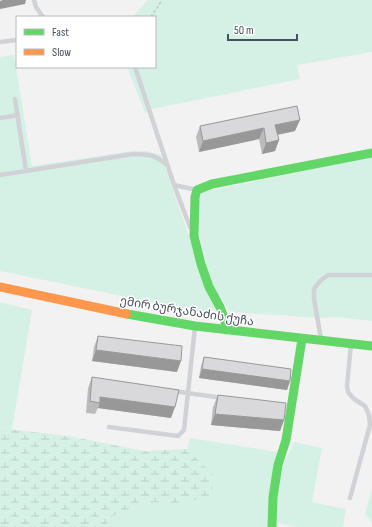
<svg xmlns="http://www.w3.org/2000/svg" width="372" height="527" viewBox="0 0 372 527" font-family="'Sofia Sans Condensed','Noto Sans Georgian',sans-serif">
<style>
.green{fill:#d5f1e5}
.wetland{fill:url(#wetland-marsh)}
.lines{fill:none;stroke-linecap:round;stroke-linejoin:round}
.path{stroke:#bbc8c6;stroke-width:1.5;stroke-dasharray:3 2;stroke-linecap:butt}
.lane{stroke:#d0d2d5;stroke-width:4.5}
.fast{stroke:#63d668;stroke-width:9}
.slow{stroke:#ff974d;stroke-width:9}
.wall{fill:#bbbbbc}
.shaded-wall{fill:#989899}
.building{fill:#d9d9db;stroke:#989899}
.labels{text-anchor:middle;stroke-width:3;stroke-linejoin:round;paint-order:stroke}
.street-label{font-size:12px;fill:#48505f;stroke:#fff}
</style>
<defs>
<pattern id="wetland-marsh" width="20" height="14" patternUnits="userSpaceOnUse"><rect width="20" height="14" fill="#d5f1e5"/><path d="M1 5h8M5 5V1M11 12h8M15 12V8" fill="none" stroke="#b8d0c7"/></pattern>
</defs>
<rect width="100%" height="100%" fill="#f2f2f2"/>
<path class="green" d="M148 0H372V52L297 65 300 79 152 109 145 113 127 67H155V17H132Z
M14 55 32 166 132 151H146L161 155 190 239 216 308 210 314 0 271V57Z
M372 157V321L337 317 320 318 230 312 222 299 212 287 199 234 197 203 202 192Z
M0 302 32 310 12 429 0 428Z
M190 438 277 452 268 527H106L109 518 124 511 155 502 181 504 213 476 187 449Z
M294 442 322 448 312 502 346 509 343 527H297L277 523 275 503 282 468Z
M372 490V523L365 513Z"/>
<path class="wetland" d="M0 428 68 436 145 451 187 449 213 475V496L181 504 155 502 124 511 109 518 106 527H0Z"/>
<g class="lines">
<path class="path" d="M151 17 162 0"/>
<path class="lane" d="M34 0 36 7 43 17
M0 42 17 40
M135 67 174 185 197 190
M15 99 26 171
M0 118 18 115
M0 175 133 154C148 154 156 155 167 165
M174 185 190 227
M321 339 314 299V289L320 281 328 275H372
M173 391 223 398
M109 427 178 436 184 430 195 327
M350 498 370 425 369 415 365 406 354 399 348 392 347 386 351 344"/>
<path class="fast" d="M127 314 195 326 372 346
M226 330 225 320 220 307 209 287 201 264 194 236 195 197 197 190 212 184 372 153
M272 527 273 497 278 465 286 440 302 339"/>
<path class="slow" d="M0 287 127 314"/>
</g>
<path class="wall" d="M297 106 295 131 278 135 279 140 275 151 262 154 259 139 199 152 196 137 200 126Z
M98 336 177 372 92 361 94 347Z
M204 357 290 381 287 390 199 378 201 366Z
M92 377 171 418 98 408 95 414 86 413 88 388Z
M218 395 284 420 280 431 211 425 213 407Z"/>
<path class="shaded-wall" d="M3 0H26L25 4 0 9V1Z
M300 120 295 131 271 136 275 125Z
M264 128 259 139 199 152 203 141Z
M279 140 275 151 262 154 266 143Z
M96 350 181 361 177 372 92 361Z
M202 369 290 381 287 390 199 378Z
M100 397 175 407 171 418 98 408 100 403Z
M215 414 284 420 280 431 211 425Z"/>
<path class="building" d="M297 106 300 120 275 125 279 140 266 143 264 128 203 141 200 126Z
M98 336 182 346 181 361 96 350Z
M204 357 291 369 290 381 202 369Z
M92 377 179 390 175 407 100 397V403L90 401Z
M218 395 286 403 284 420 215 414Z"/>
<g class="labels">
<g class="street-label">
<text transform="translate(187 311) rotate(9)" y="4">ემირ ბურჯანაძის ქუჩა</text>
</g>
</g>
<rect x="16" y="16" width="140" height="52" fill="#ffffff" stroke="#b6b9bf"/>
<rect x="24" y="29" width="20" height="6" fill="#63d668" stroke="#b6b9bf"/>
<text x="52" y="36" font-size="12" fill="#48505f">Fast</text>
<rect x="24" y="49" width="20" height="6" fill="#ff974d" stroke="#b6b9bf"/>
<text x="52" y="56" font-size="12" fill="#48505f">Slow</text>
<path d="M228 34v6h69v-6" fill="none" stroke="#48505f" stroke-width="2"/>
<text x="234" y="34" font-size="12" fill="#48505f" stroke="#ffffff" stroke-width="3" paint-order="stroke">50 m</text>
</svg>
